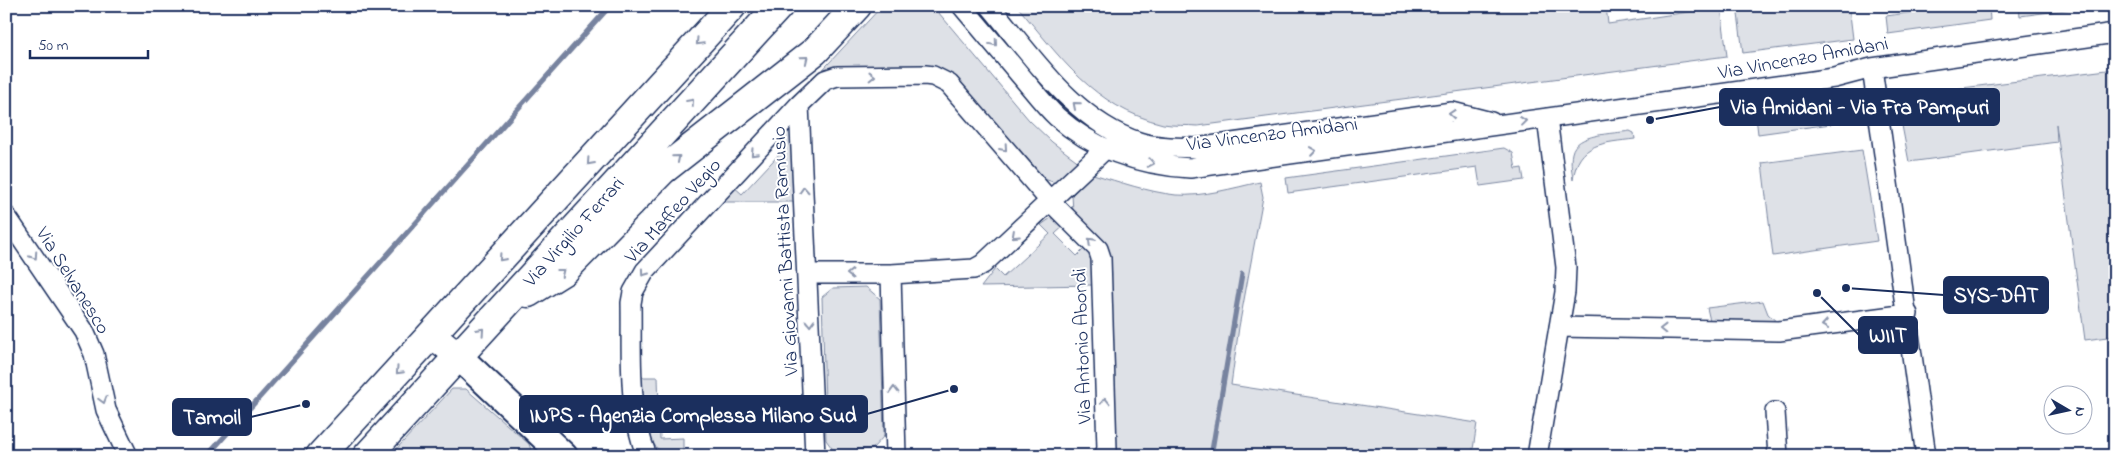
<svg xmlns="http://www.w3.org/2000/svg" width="2121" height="462" viewBox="0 0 2121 462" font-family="'Indie Flower',sans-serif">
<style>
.green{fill:#dee1e7;stroke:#7c88a2}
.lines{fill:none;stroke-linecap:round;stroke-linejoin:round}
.stream{stroke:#77839f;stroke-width:5}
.street-casing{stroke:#1b2f5e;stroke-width:22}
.secondary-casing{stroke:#1b2f5e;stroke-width:30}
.primary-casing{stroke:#1b2f5e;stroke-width:31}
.street{stroke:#fff;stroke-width:19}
.secondary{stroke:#fff;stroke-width:26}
.primary{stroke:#fff;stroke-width:28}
.oneway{stroke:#8d97ae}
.labels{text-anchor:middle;stroke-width:4;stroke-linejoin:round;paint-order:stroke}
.street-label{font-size:20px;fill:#1b2f5e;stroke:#fff}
.leader{fill:none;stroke:#1b2f5e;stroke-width:2}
.callout-dot{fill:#1b2f5e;stroke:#fff;stroke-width:2}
.callout{fill:#1b2f5e;stroke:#1b2f5e;stroke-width:2}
.callout-label{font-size:21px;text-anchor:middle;font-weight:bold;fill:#fff}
</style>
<rect width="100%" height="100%" fill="#fff"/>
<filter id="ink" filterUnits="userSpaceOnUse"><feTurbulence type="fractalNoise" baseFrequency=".02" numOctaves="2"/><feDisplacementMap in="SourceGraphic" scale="10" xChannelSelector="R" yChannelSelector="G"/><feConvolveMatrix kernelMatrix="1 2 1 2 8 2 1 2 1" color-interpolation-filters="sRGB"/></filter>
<g filter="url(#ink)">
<path class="green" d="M882 6H933L1029 120 1052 142 1080 163 1058 182H1053L1044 179 954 82 815 78Z
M1017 6H1606L1608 24 1721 7 1727 56 1198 126C1187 125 1174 126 1163 124 1093 107 1061 58 1017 6Z
M1737 6H1849L1853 39 1743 53Z
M1957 6H1989L1990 20 1888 34 1886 16Z
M2019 6H2096L2020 16Z
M2115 69V336L2085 340 2056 124 2057 142 1909 162 1900 115 1907 114V102L1914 94Z
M1841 97C1854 100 1858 107 1860 120L1758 134 1755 108Z
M789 128 792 129 795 202H720L733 186 742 194 785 148 776 140Z
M1630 131 1634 133 1635 139C1604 143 1578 142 1573 180 1572 172 1570 162 1572 153 1576 133 1613 134 1630 131Z
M1504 148 1513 153 1516 169 1522 168 1524 180 1480 186 1477 167 1288 193 1286 178Z
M1862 150 1877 241 1773 256 1762 163Z
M1093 174C1120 182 1148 192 1176 195 1203 197 1233 188 1260 182L1263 197 1239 327 1231 385 1477 423 1472 456H1117L1108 257 1104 241 1073 212 1072 195Z
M1051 218H1055L1065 225 1055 234 1077 256 1086 247 1092 253 1093 285 981 287 995 269 1003 277 1050 234 1041 225Z
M866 287 880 299 884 436 872 449 834 451 826 440 822 297 833 288Z
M1763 301 1768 314 1778 323 1711 325 1707 308Z
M641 377H658L660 439 683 438V455C677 455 670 456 664 453 641 442 642 399 641 377Z
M452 389H466L529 444 533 456H390Z"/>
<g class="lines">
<path class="stream" d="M207 456 610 6
M1211 456 1242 274"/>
<defs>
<path id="street" d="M962 6C982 30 1002 53 1021 76 1033 90 1044 105 1057 117 1094 150 1141 165 1190 168L1834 78 1872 68 2115 33
M990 6C1032 56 1075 122 1139 142 1157 148 1177 147 1196 148L1452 112 1491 122
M1872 68 1926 456
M799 105 815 456
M6 216 84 331 94 354 106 410 128 456
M808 274H891L974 269 983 264 1105 149
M891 274 896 456
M1559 327 1779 331 1908 314
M1775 412 1778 456
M647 456C627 408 632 354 631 303L633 292 645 271 799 105 825 80 837 76 925 75 933 76 949 84 1050 201 1098 249 1101 258 1107 449 1104 456
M1537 456 1565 292 1566 267 1547 118"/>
<path id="secondary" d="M432 335 458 356 564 456"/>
<path id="primary" d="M528 293 565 270 663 170 815 51 857 6
M320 456 732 6
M367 456 779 6"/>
</defs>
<use href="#street" class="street-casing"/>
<use href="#secondary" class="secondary-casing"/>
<use href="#primary" class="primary-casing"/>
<use href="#street" class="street"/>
<use href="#secondary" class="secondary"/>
<use href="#primary" class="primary"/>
</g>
<defs><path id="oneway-chevron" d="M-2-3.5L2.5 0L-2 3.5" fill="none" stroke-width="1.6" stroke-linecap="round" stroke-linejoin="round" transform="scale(1.25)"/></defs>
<g class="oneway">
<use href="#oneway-chevron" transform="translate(699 42) rotate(133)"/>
<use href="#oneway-chevron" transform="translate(994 43) rotate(50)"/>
<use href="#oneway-chevron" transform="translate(805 59) rotate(-39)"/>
<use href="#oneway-chevron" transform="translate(872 76) rotate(-1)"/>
<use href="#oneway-chevron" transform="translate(691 102) rotate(-48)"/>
<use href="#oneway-chevron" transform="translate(1076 105) rotate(-139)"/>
<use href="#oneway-chevron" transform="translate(1452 114) rotate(-176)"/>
<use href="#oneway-chevron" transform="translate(1523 121) rotate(-7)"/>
<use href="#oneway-chevron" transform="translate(1004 148) rotate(49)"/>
<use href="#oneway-chevron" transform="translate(1313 151) rotate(-8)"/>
<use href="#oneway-chevron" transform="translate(754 153) rotate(133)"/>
<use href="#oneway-chevron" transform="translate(677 158) rotate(-40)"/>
<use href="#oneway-chevron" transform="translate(590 162) rotate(132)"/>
<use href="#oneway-chevron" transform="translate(1151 163) rotate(11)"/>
<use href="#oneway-chevron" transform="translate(804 190) rotate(-93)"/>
<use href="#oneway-chevron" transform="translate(1015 235) rotate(137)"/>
<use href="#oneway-chevron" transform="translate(1091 241) rotate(-135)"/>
<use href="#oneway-chevron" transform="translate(34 256) rotate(56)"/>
<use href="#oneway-chevron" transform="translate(502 258) rotate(132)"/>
<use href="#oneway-chevron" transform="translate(561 272) rotate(-38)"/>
<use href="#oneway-chevron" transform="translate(644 273) rotate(126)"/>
<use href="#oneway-chevron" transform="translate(850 274) rotate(180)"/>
<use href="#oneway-chevron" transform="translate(810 323) rotate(88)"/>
<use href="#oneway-chevron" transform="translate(1825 325) rotate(172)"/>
<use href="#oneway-chevron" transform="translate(1663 329) rotate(-179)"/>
<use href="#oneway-chevron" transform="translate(481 331) rotate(-48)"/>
<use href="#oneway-chevron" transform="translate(399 371) rotate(133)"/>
<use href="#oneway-chevron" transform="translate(894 390) rotate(-91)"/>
<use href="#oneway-chevron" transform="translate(103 400) rotate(74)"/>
<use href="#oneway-chevron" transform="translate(1105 401) rotate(-92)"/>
</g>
</g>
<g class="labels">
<g class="street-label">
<text transform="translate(1803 57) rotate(-10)" y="7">Via Vincenzo Amidani</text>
<text transform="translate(1272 133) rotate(-7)" y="7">Via Vincenzo Amidani</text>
<text transform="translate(672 210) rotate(-48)" y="7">Via Maffeo Vegio</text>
<text transform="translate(573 231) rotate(-48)" y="7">Via Virgilio Ferrari</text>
<text transform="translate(784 251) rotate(-93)" y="7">Via Giovanni Battista Ramusio</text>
<text transform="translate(74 280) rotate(58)" y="7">Via Selvanesco</text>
<text transform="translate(1081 346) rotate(-92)" y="7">Via Antonio Abondi</text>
</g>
</g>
<path class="leader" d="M1650 120L1720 107M1846 288L1944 295M1817 293L1859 335M954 389L867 414M306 404L251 417"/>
<g class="callout-dot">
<circle cx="1650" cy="120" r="5"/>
<circle cx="1846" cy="288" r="5"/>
<circle cx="1817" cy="293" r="5"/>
<circle cx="954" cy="389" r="5"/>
<circle cx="306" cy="404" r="5"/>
</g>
<g class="callout">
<rect x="1720" y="89" width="279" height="36" rx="5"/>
<rect x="1944" y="277" width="104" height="36" rx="5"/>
<rect x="1859" y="317" width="58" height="36" rx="5"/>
<rect x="520" y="396" width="347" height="36" rx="5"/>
<rect x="173" y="399" width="78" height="36" rx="5"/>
</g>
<g class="callout-label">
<text x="1860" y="114">Via Amidani - Via Fra Pampuri</text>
<text x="1996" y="302">SYS-DAT</text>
<text x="1888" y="342">WIIT</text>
<text x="693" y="422">INPS – Agenzia Complessa Milano Sud</text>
<text x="212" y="424">Tamoil</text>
</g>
<rect width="2121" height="462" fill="none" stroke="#fff" stroke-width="25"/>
<rect x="12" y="12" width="2096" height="437" fill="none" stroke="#1b2f5e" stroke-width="2" filter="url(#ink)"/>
<g transform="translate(2068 410) rotate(99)"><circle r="24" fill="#ffffff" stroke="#a4acbf"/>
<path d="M0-4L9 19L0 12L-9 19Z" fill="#1b2f5e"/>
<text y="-8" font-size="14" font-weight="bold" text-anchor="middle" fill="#1b2f5e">N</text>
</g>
<path d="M30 50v8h118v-8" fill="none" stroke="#1b2f5e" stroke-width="2.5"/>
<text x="38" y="50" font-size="15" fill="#1b2f5e" stroke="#ffffff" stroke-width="4" paint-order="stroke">50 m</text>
</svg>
